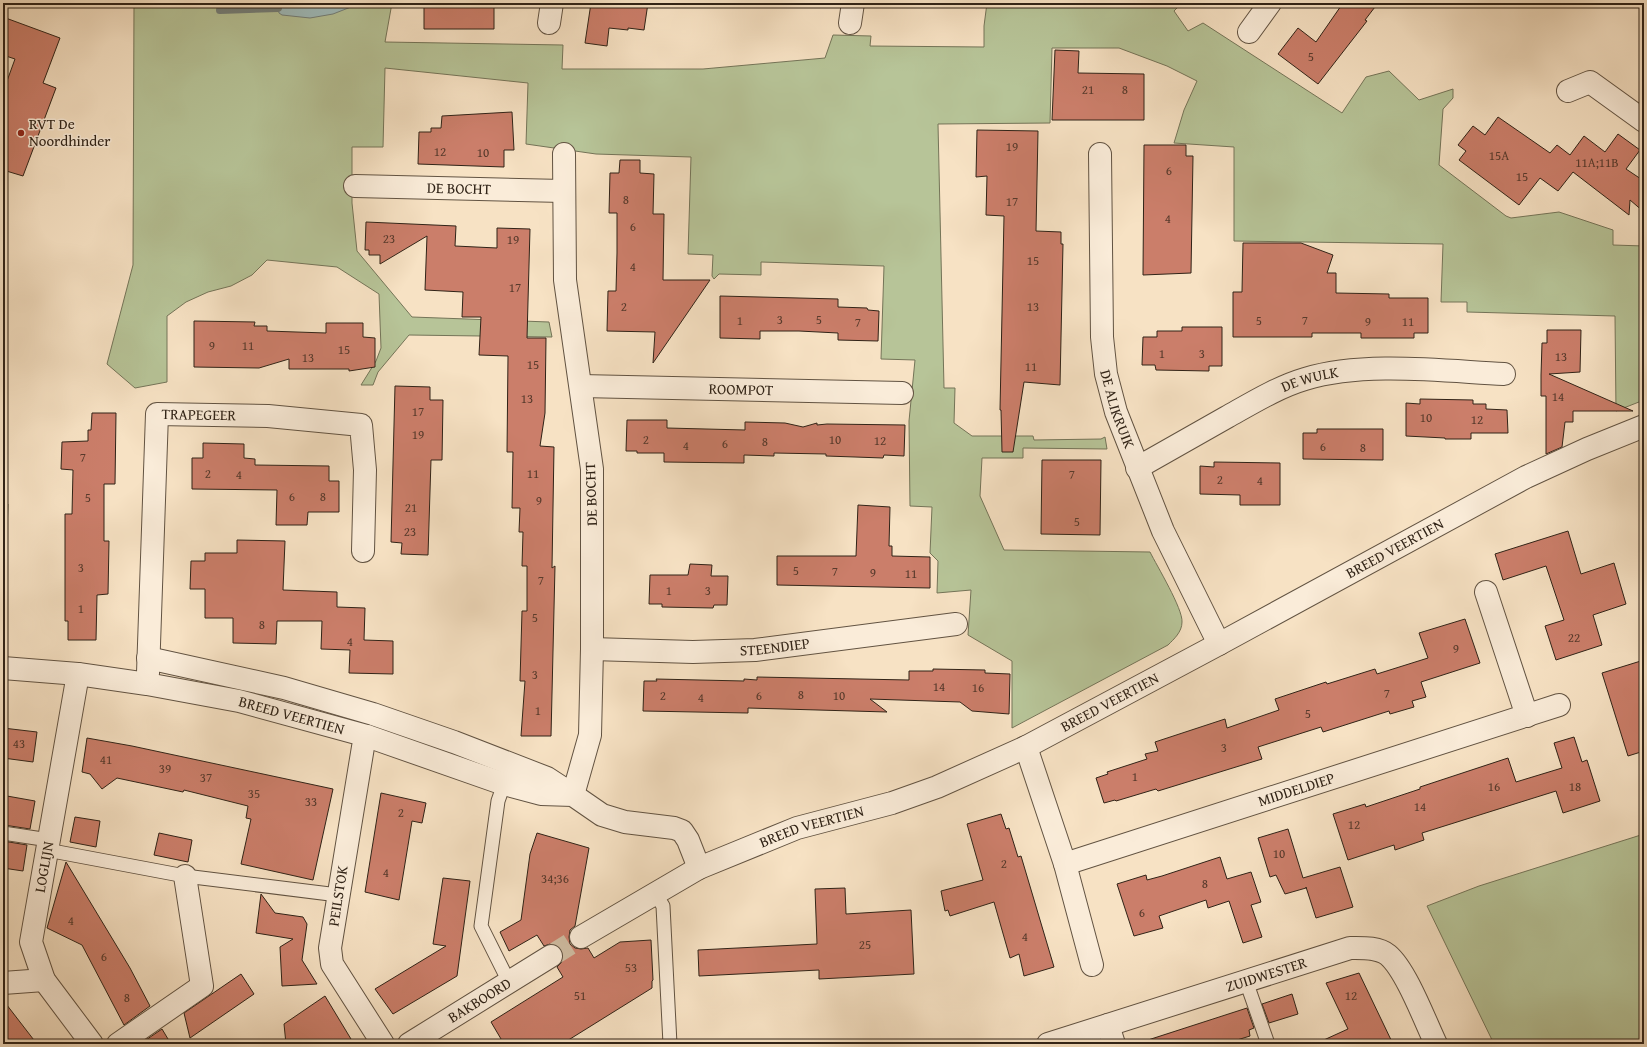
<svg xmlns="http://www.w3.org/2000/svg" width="1647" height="1047" viewBox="0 0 1647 1047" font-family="'Gentium Book Plus',serif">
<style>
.green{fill:#b7c498;stroke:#747458}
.water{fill:#9fbcbc;stroke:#737f7a}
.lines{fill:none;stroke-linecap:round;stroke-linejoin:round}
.stream{stroke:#737f7a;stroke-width:8}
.building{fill:#cb7e6a;stroke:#302317}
.minor-tunnel{stroke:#cfbca1;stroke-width:22;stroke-dasharray:22 11;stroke-linecap:butt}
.service-casing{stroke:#625342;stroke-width:15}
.minor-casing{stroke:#625342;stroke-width:24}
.service{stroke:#faecd9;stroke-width:13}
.minor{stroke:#faecd9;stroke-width:22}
.poi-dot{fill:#8f2418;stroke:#faecd9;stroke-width:1.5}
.labels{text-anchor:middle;stroke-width:3;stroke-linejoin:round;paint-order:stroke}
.number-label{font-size:13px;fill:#573a2c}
.poi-label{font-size:15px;fill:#302317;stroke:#faecd9;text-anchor:start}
.street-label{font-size:15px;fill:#302317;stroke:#faecd9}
</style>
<rect width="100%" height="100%" fill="#f7e2c4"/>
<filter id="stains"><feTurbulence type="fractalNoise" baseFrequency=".005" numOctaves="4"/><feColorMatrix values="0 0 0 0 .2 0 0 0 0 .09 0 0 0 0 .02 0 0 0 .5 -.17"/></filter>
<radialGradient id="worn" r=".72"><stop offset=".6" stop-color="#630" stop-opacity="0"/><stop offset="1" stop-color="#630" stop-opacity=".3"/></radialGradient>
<path class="green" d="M134 3H392L385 42 563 45 562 69H703L825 58 833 35 871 36 870 46 984 47V26L987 3H1179L1181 4 1174 11 1188 31 1203 23 1342 113 1366 77 1389 71 1419 100 1453 89V98L1443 109 1439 165 1506 216 1511 218 1559 212 1613 230V245L1644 246V400L1616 411 1615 316 1467 312V302H1441L1443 244 1234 241V147L1174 143 1184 110 1197 81 1167 66 1119 48H1052L1050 123 938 124 944 388H955L954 423 972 436H1033L1034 440 1101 439 1105 437 1107 449 1023 448V458H982L980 496 1004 550 1150 552C1157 566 1183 609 1182 622 1182 632 1174 639 1168 645L1012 728V661L968 635 971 590 937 593 938 561 930 553 932 507 910 506 909 421 915 360 881 359 884 266 761 262V275L719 274 714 279 712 276 713 255 688 254 691 157 596 154 526 144 528 83 385 68 383 147H352V203L357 251 412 317 549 322 552 337 409 335 378 372 373 385H361L376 361 381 348 379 294 337 267 267 260 252 275 231 286 208 292 186 302 167 316V382L135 388 107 364 133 265Z
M3 504H8L4 617H3Z
M1644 834V1044H1494L1427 906 1479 886Z"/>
<path class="water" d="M277 3H357L356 5 333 14 310 18 282 15 279 13Z"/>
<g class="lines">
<path class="stream" d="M220 10 278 8"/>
</g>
<path class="building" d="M424 3H494V29H424Z
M591 3H648L644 30 628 28V30L609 28 607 46 585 43Z
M1343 3H1378L1365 20 1367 21 1318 84 1278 54 1298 28 1316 42Z
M3 17 60 38 43 83 56 88 23 176 3 170V92L15 59 3 55Z
M1055 50 1079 51 1078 73 1144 74V120H1052Z
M512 112 514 150H504V167L418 164 419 132H431V128H441L442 116Z
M1498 117 1550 153 1557 145 1570 155 1584 136 1605 152 1618 134 1640 150 1626 169 1644 181V212L1630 200 1629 215 1573 172 1558 191 1540 178 1519 205 1459 160 1466 151 1458 145 1473 126 1485 135Z
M977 130 1038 131 1036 231 1061 232V244H1063L1060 385 1024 382 1013 452H1002L1001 410H1000L1004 216 986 215 987 176 976 177Z
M1144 145H1186V156H1193L1191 273 1143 275Z
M620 160H640V173L654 174 653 214H664L663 280H710L653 363 655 332 607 331 608 291H616L617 253V213H609L610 173H619Z
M366 222 456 226 455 246 497 248V228L530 229 527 338H546L545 413 540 446 554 447 552 568 555 566 551 736H521L525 681H520L522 611H527V566H522L523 532H519L520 508H512L513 452H507L508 356 479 355 481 317H462L463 292 425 290 427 236 380 264V255H369V250H365Z
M1243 243H1301L1333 255 1327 273H1336V293L1389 294V298H1428V333H1414V338H1361V333H1312V337H1233V292H1242Z
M720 296 838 299V307L867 308 868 310 879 311 878 341 838 340V333L799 331H760V339L720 338Z
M194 321 255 322 254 326H267V331L326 333V323H363V337L375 338V367L349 371V369H289V359L259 368 194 367Z
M1182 327H1222V366H1209V371L1156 370 1155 365H1142L1143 337H1157V331H1182Z
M1547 330H1581L1580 372 1549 374 1633 411H1573V422H1565L1562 447 1546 454V396H1541V375L1542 343H1547Z
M395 386 430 387V400H443L442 460H431L428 555 401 554 402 543 391 542Z
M1420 399 1473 400V404H1486V409L1507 410 1508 433H1471V439H1445V438L1406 436V403L1420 404Z
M92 413H116L115 484H104V541H109L108 594 97 595 96 640H68V621H65V514H72L73 470 61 469 62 442 88 441V430H91Z
M627 420H667V428L745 430V422L785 423 803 427 817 423V425L827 424 905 425 904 456 884 455 883 458 855 457 826 456V454L774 453V456L744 455V463L664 462V453H637V451H626Z
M1317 429H1383V460L1303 459V433H1317Z
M203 443 244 444V458L255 459V465L329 466V481H339V512H308L307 525H276L277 490 192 489V458H203Z
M1042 460H1101L1100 535 1041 534Z
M1214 462 1280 463V505H1240V495L1200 494V466L1214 467Z
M858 505 890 507 889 546H892V556L930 557V588L777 585V556H856Z
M1568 531 1581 574 1614 563 1626 604 1593 615 1602 645 1556 660 1545 626 1564 620 1546 566 1503 580 1495 554Z
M237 540 285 541 283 590 337 592V607L365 608 364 640 393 641V674L349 673 350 650 321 649 322 621H277L276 644 233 643V618H205V589H190L191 561H205V553H237Z
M690 564 712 565 711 576H728L727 605H714L713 608 662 607V604H649L650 575H688Z
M1465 619 1480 663 1421 682 1426 697 1412 701 1414 707 1390 714 1389 711 1323 732 1321 727 1258 747 1262 759 1158 791 1156 789 1116 801 1115 800 1104 803 1096 778 1108 774 1107 772 1147 759 1145 754 1158 751 1155 742 1225 719 1227 728 1279 710 1275 699 1326 682 1327 684 1375 669 1377 674 1428 658 1419 633Z
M1644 660V751L1628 756 1602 673Z
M933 669 985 670V673L1010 674 1009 714 972 711 960 702 870 699 887 712 748 708V713L643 711 644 681H657L656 679 744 681V679L757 680V677L909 680V671H933Z
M3 728 37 732 33 762 3 758Z
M1574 737 1582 762 1587 760 1600 801 1563 813 1556 791 1422 833 1424 840 1395 850 1394 845 1348 860 1333 814 1365 804 1366 807 1420 789V787L1508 758 1516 782 1562 768 1554 743Z
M87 738 132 746 333 789 313 880 241 864 251 819 246 818 248 806 184 790 183 792 117 778 102 789 90 774 82 772Z
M381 793 426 803 422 823 412 821 399 900 365 892Z
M7 796 35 801 30 829 4 825Z
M1001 814 1006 829 1009 828 1018 857 1021 856 1054 967 1024 976 1019 954 1010 958 994 902 950 916 948 910 945 911 941 891 983 880 967 824Z
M75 817 100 821 96 847 70 842Z
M1288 829 1303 878 1340 867 1353 907 1316 918 1306 887V888L1285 894 1276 875 1270 877 1258 838Z
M159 833 192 840 188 862 154 855Z
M537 833 589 848 575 926 570 930 569 937 570 944 575 948 581 949 588 948 594 958 620 942 651 940 653 980 652 981V988L562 1044H504L491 1022 563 977 557 967 562 962 563 955 562 950 557 945 550 944 544 946 537 935 509 951 500 932 521 920 530 854Z
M3 841 27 845 23 871 3 868Z
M1220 857 1227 879 1251 872 1261 902 1251 905 1262 937 1243 943 1229 901 1208 908 1206 900 1159 916 1163 928 1134 936 1117 884 1146 875 1147 880 1162 876Z
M66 862 130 968 150 1006 124 1025 82 945 47 928Z
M443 878 470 881 457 976 393 1014 375 989 446 946 433 944Z
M845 888 846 914 911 910 914 974 819 979V970L699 976 698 950 817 944 815 889Z
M261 894 275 913 303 917 307 924 302 960 317 984 282 986 280 947 293 939 256 933Z
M1359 973 1393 1044H1315L1348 1029 1326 983Z
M241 974 254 994 190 1038 184 1013Z
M1292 994 1298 1014 1269 1023 1262 1004Z
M325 996 354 1044H286L284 1024Z
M3 1000 37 1044H8L3 1037Z
M1247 1008 1254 1028 1249 1030 1250 1036 1224 1044H1149L1148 1040Z
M162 1029 171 1044H140Z"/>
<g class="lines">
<path class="minor-tunnel" d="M551 956 581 937"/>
<defs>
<path id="service" d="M504 784 498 801 481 926 509 982
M3 833 49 840
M47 850 185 876 338 895
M655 893 663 906 670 1044
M1246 981 1268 1044"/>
<g id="minor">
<path d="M549 23 552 3"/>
<path d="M850 23 853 3"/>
<path d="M1249 32 1270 3"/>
<path d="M1568 91 1590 82 1644 121"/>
<path id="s1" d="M1100 154 1102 337 1106 374 1116 412 1163 531 1219 644"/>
<path id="s2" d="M355 186 563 191"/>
<path id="s3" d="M581 386 902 393"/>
<path id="s4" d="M1137 468C1167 451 1197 434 1227 417 1252 403 1278 387 1305 379 1364 361 1443 371 1504 374"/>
<path d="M1486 592 1527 716"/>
<path id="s5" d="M592 649 693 652 755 650 956 624"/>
<path d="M148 658 284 688 373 714 454 742 547 778 573 795 590 735 592 649V469L565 280 564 154"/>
<path id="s6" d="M3 668 78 674 147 684 239 701 367 736 504 784 541 794 573 795 602 815 625 822 674 828 682 831 688 840 699 868"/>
<path id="s7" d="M148 673 157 414 268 416 361 425 365 470 363 551"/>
<path d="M78 674 31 942 44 980 92 1044"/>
<path d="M367 736 363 747 330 948 332 964 383 1044"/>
<path d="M1026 747 1065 864 1092 965"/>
<path id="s8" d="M1065 864 1559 705"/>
<path id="s9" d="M581 937 699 868 797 828 892 803 937 787 1026 747 1219 644 1526 477 1587 449 1644 426"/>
<path d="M3 983 44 980"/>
<path d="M1108 1025 1114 1044"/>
<path d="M118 1044 202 986 185 876"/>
<path id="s10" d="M409 1044 551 956"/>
<path id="s11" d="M1048 1044 1350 948C1362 948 1378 947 1388 955 1406 970 1425 1021 1436 1044"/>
</g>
</defs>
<use href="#service" class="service-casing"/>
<use href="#minor" class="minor-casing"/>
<use href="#service" class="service"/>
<use href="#minor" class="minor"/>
</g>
<circle class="poi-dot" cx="21" cy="133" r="4"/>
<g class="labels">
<g class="number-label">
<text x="1311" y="61">5</text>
<text x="1088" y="94">21</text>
<text x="1125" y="94">8</text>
<text x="1012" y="151">19</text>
<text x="440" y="156">12</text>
<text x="483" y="157">10</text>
<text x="1499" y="160">15A</text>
<text x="1597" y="167">11A;11B</text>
<text x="1169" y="175">6</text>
<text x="1522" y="181">15</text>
<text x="626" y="204">8</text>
<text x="1012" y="206">17</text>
<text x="1168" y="223">4</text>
<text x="633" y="231">6</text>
<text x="389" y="243">23</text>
<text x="513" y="244">19</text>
<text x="1033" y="265">15</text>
<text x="633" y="271">4</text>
<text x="515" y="292">17</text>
<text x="624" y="311">2</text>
<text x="1033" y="311">13</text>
<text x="780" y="324">3</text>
<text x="819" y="324">5</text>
<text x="740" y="325">1</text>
<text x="1259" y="325">5</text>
<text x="1305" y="325">7</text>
<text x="1368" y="326">9</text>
<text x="1408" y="326">11</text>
<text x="858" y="327">7</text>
<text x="212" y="350">9</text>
<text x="248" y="350">11</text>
<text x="344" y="354">15</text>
<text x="1162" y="358">1</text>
<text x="1202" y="358">3</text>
<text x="1561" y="361">13</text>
<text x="308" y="362">13</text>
<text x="533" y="369">15</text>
<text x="1031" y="371">11</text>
<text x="1558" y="401">14</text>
<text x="527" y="403">13</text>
<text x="418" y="416">17</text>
<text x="1426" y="422">10</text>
<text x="1477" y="424">12</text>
<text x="418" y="439">19</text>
<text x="646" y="444">2</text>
<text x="835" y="444">10</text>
<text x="880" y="445">12</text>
<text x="765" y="446">8</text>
<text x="725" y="448">6</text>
<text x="686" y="450">4</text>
<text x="1323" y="451">6</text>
<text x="1363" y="452">8</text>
<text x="83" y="462">7</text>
<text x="208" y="478">2</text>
<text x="533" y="478">11</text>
<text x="239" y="479">4</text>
<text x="1072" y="479">7</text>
<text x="1220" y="484">2</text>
<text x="1260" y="485">4</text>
<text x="292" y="501">6</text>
<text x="323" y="501">8</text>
<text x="88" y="502">5</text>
<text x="539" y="505">9</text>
<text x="411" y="512">21</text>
<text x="1077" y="526">5</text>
<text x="410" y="536">23</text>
<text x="81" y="572">3</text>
<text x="796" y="575">5</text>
<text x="835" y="576">7</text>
<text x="873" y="577">9</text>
<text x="911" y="578">11</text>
<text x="541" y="585">7</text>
<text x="669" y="595">1</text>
<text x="708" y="595">3</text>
<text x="81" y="613">1</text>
<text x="535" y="622">5</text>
<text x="262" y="629">8</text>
<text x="1574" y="642">22</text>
<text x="350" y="646">4</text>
<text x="1456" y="653">9</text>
<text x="535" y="679">3</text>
<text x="939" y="691">14</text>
<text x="978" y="692">16</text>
<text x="1387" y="698">7</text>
<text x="801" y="699">8</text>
<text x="663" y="700">2</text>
<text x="759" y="700">6</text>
<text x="839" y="700">10</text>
<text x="701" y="702">4</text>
<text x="538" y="715">1</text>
<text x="1308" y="718">5</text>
<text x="19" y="748">43</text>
<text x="1224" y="752">3</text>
<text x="106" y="764">41</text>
<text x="165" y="773">39</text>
<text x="1135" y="781">1</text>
<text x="206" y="782">37</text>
<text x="1494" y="791">16</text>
<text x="1575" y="791">18</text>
<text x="254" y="798">35</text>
<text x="311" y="806">33</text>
<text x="1420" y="811">14</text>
<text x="401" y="817">2</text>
<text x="1354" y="829">12</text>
<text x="1279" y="858">10</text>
<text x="1004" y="868">2</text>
<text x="386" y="877">4</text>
<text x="555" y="883">34;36</text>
<text x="1205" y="888">8</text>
<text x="1142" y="917">6</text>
<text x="71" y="925">4</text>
<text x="1025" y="941">4</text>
<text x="865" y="949">25</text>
<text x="104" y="961">6</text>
<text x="631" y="972">53</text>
<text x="580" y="1000">51</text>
<text x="1351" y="1000">12</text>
<text x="127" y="1002">8</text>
</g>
<g class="poi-label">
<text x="29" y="129">RVT De<tspan x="29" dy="17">Noordhinder</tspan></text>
</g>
<g class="street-label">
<text dy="5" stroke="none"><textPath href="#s2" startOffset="104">DE BOCHT</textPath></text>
<text dy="5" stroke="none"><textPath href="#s4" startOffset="195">DE WULK</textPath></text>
<text dy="5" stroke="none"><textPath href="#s3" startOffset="160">ROOMPOT</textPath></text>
<text dy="5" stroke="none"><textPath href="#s1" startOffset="257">DE ALIKRUIK</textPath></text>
<text dy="5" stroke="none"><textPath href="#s7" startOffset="301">TRAPEGEER</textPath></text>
<text transform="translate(591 494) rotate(-92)" y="5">DE BOCHT</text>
<text dy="5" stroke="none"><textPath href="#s9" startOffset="905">BREED VEERTIEN</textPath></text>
<text dy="5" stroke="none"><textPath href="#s5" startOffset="183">STEENDIEP</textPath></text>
<text dy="5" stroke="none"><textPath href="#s9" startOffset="581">BREED VEERTIEN</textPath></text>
<text dy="5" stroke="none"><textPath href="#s6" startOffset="293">BREED VEERTIEN</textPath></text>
<text dy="5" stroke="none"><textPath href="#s8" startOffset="243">MIDDELDIEP</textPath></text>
<text dy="5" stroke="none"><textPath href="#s9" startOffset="257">BREED VEERTIEN</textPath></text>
<text transform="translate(44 867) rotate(-80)" y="5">LOGLIJN</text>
<text transform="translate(338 896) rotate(-81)" y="5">PEILSTOK</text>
<text dy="5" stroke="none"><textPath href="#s11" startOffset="229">ZUIDWESTER</textPath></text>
<text dy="5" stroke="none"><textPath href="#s10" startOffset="83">BAKBOORD</textPath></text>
</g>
</g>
<rect width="1647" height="1047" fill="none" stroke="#f7e2c4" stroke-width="16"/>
<rect x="4" y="4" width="1639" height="1039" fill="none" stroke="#302317" stroke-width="2"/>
<rect x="8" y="8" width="1631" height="1031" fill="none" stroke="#302317"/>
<rect width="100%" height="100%" filter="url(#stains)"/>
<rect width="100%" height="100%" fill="url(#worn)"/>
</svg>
